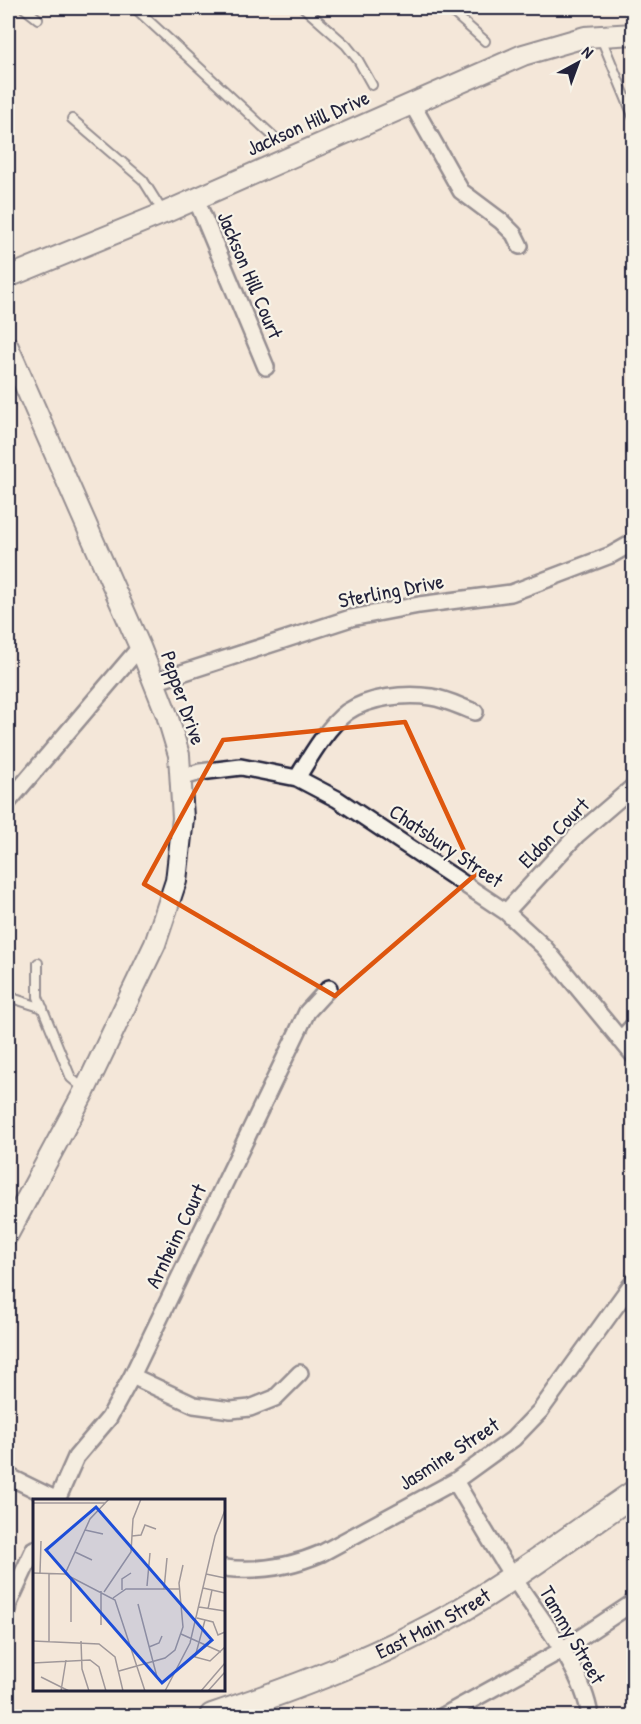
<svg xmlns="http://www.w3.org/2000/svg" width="641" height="1724" viewBox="0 0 641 1724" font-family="'Patrick Hand',sans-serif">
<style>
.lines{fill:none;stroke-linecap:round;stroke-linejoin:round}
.service-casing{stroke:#22223b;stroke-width:12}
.minor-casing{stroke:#22223b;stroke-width:20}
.tertiary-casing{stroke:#22223b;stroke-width:24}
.primary-casing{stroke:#22223b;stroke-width:28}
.service{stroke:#f7f3e8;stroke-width:8}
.minor{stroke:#f7f3e8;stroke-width:15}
.tertiary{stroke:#f7f3e8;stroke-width:20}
.primary{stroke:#f7f3e8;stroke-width:24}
.marked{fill:none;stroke:#de560e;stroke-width:4.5;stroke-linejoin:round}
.labels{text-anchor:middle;stroke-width:4.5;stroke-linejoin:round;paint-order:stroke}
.street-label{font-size:21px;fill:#22223b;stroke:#f7f3e8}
.inset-road{fill:none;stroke:#a0989a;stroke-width:1.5}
.view{fill:#1d4ed8;fill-opacity:0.15;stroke:#1d4ed8;stroke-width:3}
.inset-edge{fill:none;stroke:#22223b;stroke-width:3}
</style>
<rect width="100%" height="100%" fill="#f4e7d9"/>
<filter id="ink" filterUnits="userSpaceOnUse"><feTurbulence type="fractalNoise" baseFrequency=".0167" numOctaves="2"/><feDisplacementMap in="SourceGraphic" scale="12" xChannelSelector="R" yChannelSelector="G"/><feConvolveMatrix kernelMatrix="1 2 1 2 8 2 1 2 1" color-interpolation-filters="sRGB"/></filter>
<g filter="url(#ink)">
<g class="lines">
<defs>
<path id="service" d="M24 8 38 19
M135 8 274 137
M304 8 346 45 358 60 372 85
M448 8 485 41
M601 38 634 118
M72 119 143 180 163 212
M38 963V997L71 1078 84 1089
M8 991 15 999 43 1008"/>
<path id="minor" d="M412 104 461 191 501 221 514 234 520 246
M196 199 266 367
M154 682 351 618 419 605 511 593 611 555 634 542
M181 778 200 772 241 767 297 778 337 799 506 912 544 947 634 1056
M297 778C310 757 327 727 347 712 369 697 405 693 431 697 446 699 461 707 475 712
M8 802 140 647
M506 912 577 835 634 786
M620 1040 634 1025
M132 1376 194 1405 231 1410 250 1408 275 1398 300 1373
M8 1476 57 1500 76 1457 109 1418 132 1376 307 1012 329 988
M455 1481C475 1514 494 1548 515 1580 541 1620 583 1669 590 1716
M224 1568C258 1572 290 1567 322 1553L455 1481 513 1439 540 1411 634 1281
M8 1611 9 1603 34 1549
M443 1716 562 1650 634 1602"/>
<path id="tertiary" d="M8 277 164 213 523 55 585 37 634 34
M8 347 140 647 167 715 179 755 183 818 176 881 155 944 85 1090 8 1234"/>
<g id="primary">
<path id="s1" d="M212 1716C298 1687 384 1655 463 1609 522 1574 577 1532 634 1493"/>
</g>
</defs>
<use href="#service" class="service-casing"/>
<use href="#minor" class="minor-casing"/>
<use href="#tertiary" class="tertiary-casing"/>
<use href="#primary" class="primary-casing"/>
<use href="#service" class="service"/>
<use href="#minor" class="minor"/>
<use href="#tertiary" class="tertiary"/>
<use href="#primary" class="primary"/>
</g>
</g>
<path d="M0 0H641V1724H0ZM405 722 475 875 335 996 144 884 223 740Z" fill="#f4e7d9" fill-opacity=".55" fill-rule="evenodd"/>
<path class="marked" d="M405 722 475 875 335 996 144 884 223 740Z"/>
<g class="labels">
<g class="street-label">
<text transform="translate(308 123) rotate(-24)" y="7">Jackson Hill Drive</text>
<text transform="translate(250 275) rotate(67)" y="7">Jackson Hill Court</text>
<text transform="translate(391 591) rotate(-11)" y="7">Sterling Drive</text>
<text transform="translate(183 698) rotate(71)" y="7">Pepper Drive</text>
<text transform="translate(554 833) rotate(-45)" y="7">Eldon Court</text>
<text transform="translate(446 846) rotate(34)" y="7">Chatsbury Street</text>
<text transform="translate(176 1236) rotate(-64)" y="7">Arnheim Court</text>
<text transform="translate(449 1454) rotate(-33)" y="7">Jasmine Street</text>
<text dy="7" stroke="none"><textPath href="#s1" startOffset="240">East Main Street</textPath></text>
<text transform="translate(572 1635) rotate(60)" y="7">Tammy Street</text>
</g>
</g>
<g transform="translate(33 1499)">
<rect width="192" height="192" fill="#f4e7d9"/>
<path class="inset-road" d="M0 4H72M52 31 70 35M99 37 108 36 112 26 123 30M42 53 59 61M0 74 32 75 82 101 112 192M7 74 8 42M32 75 57 20 76 0M173 75 192 79M38 78V123M114 87 117 54M170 89 192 94M131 90 134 59M89 91V80L98 74M68 92V126M71 93 98 53 100 20 108 0M80 99 93 90H147M105 105 124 178M166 108 192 112M175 110 179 91M164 119 180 123 185 136 192 133M172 121 162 158 177 162 192 148M148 135 188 153M0 142 66 145 82 158 90 192M48 142 49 170 56 192M16 143V74M116 148 126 144 129 137M0 164 57 161 66 168 73 192M86 172 132 159 142 151 150 128 146 84 150 66M8 178 36 192M28 192 33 161M132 192 157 144 182 37 192 11M168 192 192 164M175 192 192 173"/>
<path class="view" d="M63 8 179 141 129 184 13 51Z"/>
<rect width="192" height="192" class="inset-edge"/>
</g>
<rect width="641" height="1724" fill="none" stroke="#f7f3e8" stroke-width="30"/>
<rect x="15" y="15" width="611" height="1694" fill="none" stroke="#22223b" stroke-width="2" filter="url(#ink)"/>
<g transform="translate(578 63) rotate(41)" stroke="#f7f3e8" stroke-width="4.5" paint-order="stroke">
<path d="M0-4.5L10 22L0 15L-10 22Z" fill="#22223b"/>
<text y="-9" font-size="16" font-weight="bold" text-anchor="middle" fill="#22223b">N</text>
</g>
</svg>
